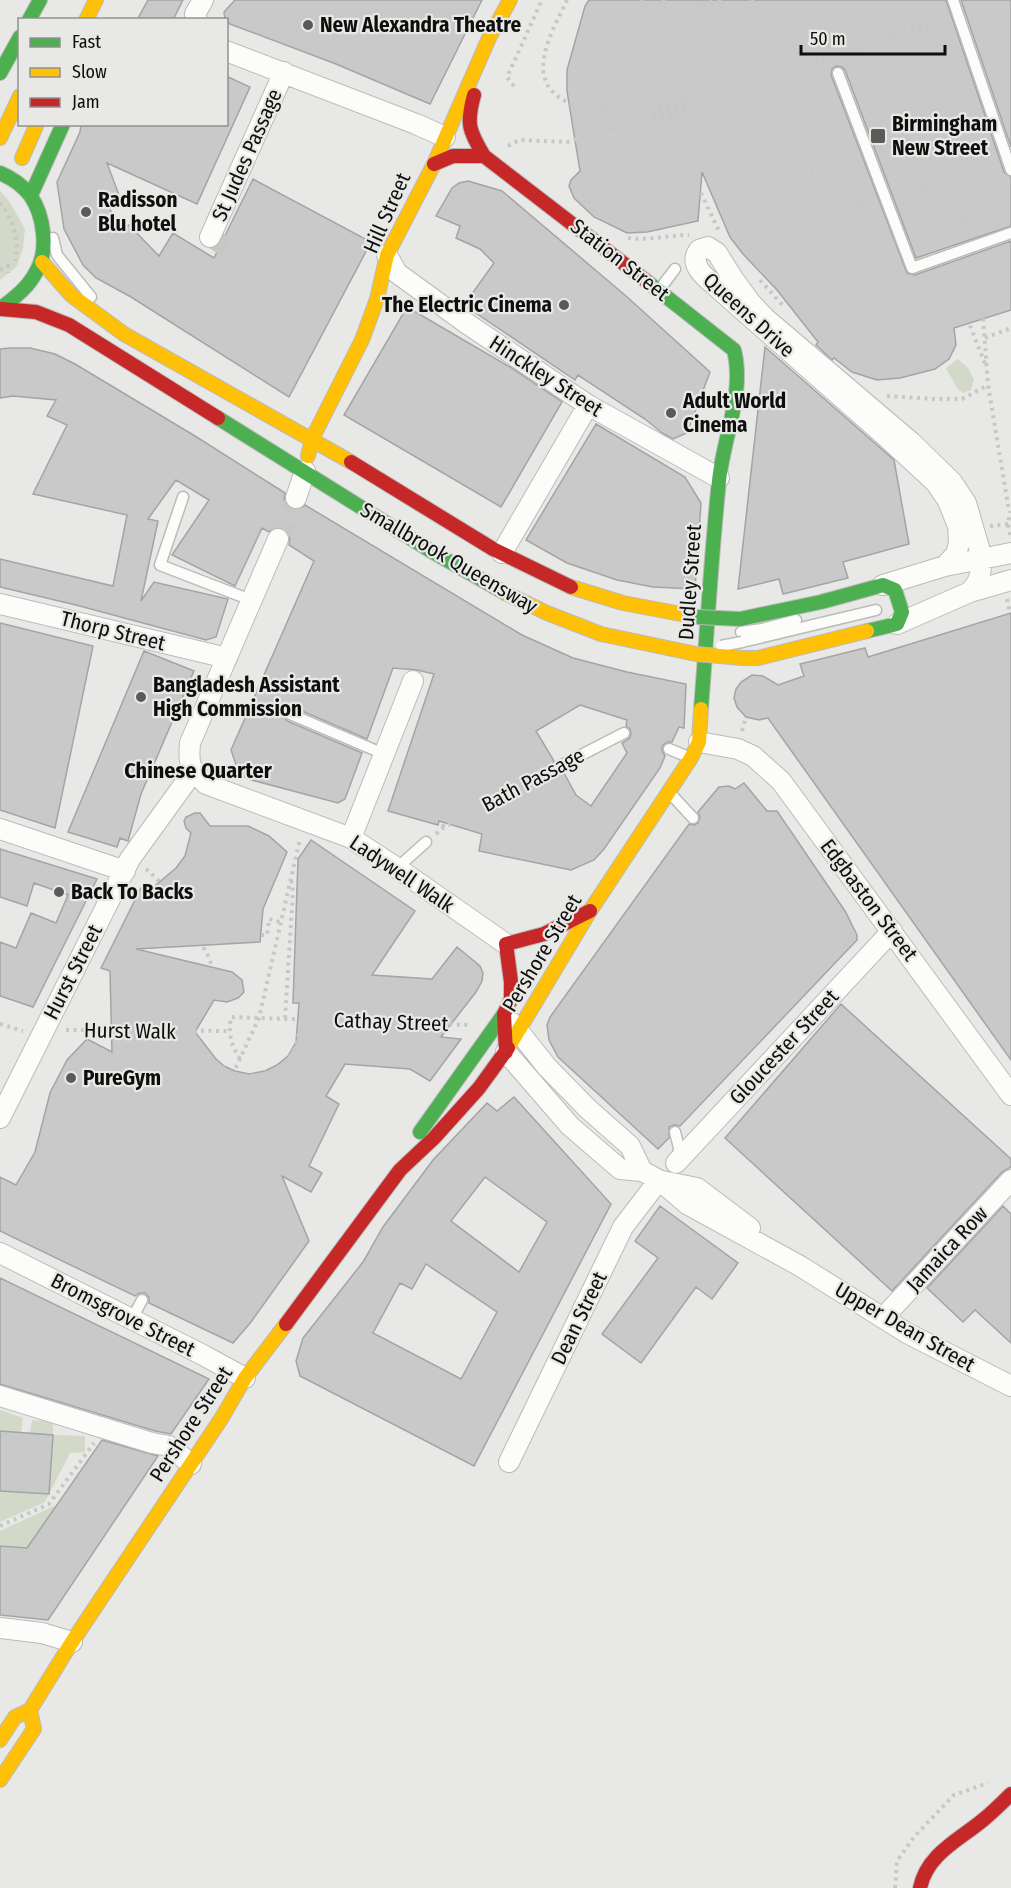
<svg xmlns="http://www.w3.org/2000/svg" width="1011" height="1888" viewBox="0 0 1011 1888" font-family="'Fira Sans Condensed',sans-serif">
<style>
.green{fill:#d3d9c9}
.building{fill:#c9c9c9;stroke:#a4a4a4;stroke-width:1.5;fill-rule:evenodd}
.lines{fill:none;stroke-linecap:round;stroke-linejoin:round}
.street-tunnel{stroke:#c7c7c6;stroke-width:20;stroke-dasharray:20 10;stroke-linecap:butt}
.lane-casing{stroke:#bbbbba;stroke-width:13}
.street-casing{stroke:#bbbbba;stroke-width:22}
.fast-casing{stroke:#bbbbba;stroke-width:16}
.slow-casing{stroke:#bbbbba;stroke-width:16}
.jam-casing{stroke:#bbbbba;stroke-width:16}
.path{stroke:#c7c7c6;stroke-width:4;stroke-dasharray:3 4.5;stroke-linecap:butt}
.lane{stroke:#fcfcfb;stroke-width:10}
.street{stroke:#fcfcfb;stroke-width:20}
.fast{stroke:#4caf50;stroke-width:14}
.slow{stroke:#ffc107;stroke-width:14}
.jam{stroke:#c62828;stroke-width:14}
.lane-bridge-casing{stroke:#bbbbba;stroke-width:13;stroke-linecap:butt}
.fast-bridge-casing{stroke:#bbbbba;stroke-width:16;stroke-linecap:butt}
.slow-bridge-casing{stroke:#bbbbba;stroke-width:16;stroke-linecap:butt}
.lane-bridge{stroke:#fcfcfb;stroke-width:10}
.fast-bridge{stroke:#4caf50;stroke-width:14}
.slow-bridge{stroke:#ffc107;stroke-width:14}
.poi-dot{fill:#5a5a59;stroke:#e8e9e6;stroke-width:2}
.labels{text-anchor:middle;stroke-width:4.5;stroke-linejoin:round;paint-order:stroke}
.poi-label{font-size:21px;font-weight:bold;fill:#0e0e0d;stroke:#e8e9e6;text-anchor:start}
.street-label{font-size:21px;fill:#0e0e0d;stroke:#e8e9e6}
.neighbourhood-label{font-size:22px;font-weight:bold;fill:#0e0e0d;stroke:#e8e9e6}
</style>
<rect width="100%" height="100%" fill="#e8e8e7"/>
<path class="green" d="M0 191 9 201 25 229 23 248 17 266 0 280Z
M958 359 968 368 974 380 971 390 963 393 957 388 946 368Z
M0 1410 23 1418 21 1432 0 1431Z
M32 1420 53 1422V1435L85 1436V1452L70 1453 45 1502 0 1522V1491L49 1494 53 1435 30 1433Z
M56 1505 27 1548 0 1546V1531Z"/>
<path class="building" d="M148 0H183L173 20H137Z
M235 0H482L430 104 336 64 230 24 225 19 224 12Z
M589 0H946L1004 172 1011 177V226L916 258 845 70 842 67 836 66 832 69 831 75 907 273 915 275 1011 241V310L954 328 956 345 949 359 935 369 900 378 877 380 852 372 834 358 832 360 816 345 818 342 777 290 743 254 730 237 702 172 698 221 647 232 627 233 594 217 574 198 569 186 571 180 580 171 567 91V70L585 6Z
M961 0H1011V147Z
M226 76 250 87 197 204 107 163 119 195 106 200 119 230 129 225 159 256 173 233 214 258 253 179 371 242 289 397 131 297 96 278 83 265 64 229 57 182 80 132 81 124H226Z
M468 181 502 191 626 296 710 372 687 433 673 439 662 433 645 419 578 375 575 380 464 305 494 263 480 249 456 238 460 226 436 216 452 188 459 183Z
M407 307 510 367 562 402 501 507 344 415Z
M765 347 894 460 909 544 843 562 848 578 783 594 779 579 738 589Z
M9 348H30L55 354 75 364 195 436 285 493 284 501 292 509 299 510 305 505 522 635 573 658 627 672 686 684 684 728 679 727 672 742H667L662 746V751L665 756 660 768 604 849 594 860 571 870 479 851 482 834 439 821 438 825 388 811 434 674 417 670 393 668 367 739 293 707H289L283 711V715L287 721 362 753 345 799 338 803 248 779 239 773 231 750 314 561 289 545 290 538 288 532 283 528 277 527 269 532 262 528 235 586 172 555 209 500 176 480 148 519 158 521 141 601 154 582 228 599 216 637 206 640 76 605 0 587V559L113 586 127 515 33 494 67 425 47 416 56 400 13 396 0 398V349ZM580 705 627 720 626 726 630 729 631 733 630 738 622 743 627 753 591 806 576 795 564 773 557 774 552 771 551 766 554 761 536 731Z
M596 424 685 477 701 503 695 589 653 587 617 580 567 563 526 540Z
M1011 613V1060L768 718 759 720 746 717 737 707 734 698 736 689 741 682 752 675 763 676 778 685 804 676 800 664 865 648 868 657Z
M0 623 93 646 55 828 0 810Z
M144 651 194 671 141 794 128 841 120 838 117 847 68 832Z
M744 783 767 811H777L845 911 857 935V940L680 1126 674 1125 669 1127V1138L658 1149 558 1057 549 1040 547 1025 550 1017 689 824 694 825 698 823 700 817 698 812 719 787 729 786 735 789Z
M195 813H200L210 826H248L269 836 287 852 263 909 260 942 136 949 232 972 242 980 244 992 238 998 227 1002 214 1000 195 1032 216 1059 224 1066 235 1071 249 1074 265 1071 277 1065 288 1056 296 1042 299 1003H293L298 859 311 840 415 911 372 975 432 979 457 947 480 966 483 973 482 981 476 992 441 1037 461 1039 430 1081 410 1069 345 1064 326 1096 339 1104 309 1166 322 1173 311 1192 282 1176 309 1241 251 1322 233 1343 149 1303V1297L145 1293H139L135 1296 0 1231V1177L16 1185 35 1152 50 1093 67 1060 87 1039 112 1052 110 971 101 968 142 886 150 890 176 868 185 856 191 833 186 828 184 821 186 817Z
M0 849 97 879 33 1007 0 996V942L16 948 31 913 56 923 68 895 34 883 27 906 0 897Z
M841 1004 1011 1159V1167L1002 1172 892 1291 725 1138Z
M514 1097 611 1204 474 1466 300 1376 296 1361 303 1338 363 1262 383 1227 433 1160 487 1103 497 1111ZM485 1177 547 1222 519 1272 451 1221ZM426 1264 497 1312 461 1379 373 1333 400 1283 412 1289Z
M660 1206 738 1263 712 1299 696 1287 641 1363 602 1334 658 1258 635 1241Z
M1003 1206 1011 1214V1343L975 1310 963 1322 927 1288Z
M0 1278 209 1379 171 1434 155 1431 0 1384Z
M0 1431 53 1435 49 1494 0 1491Z
M102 1440 158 1456 48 1620 0 1615V1546L27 1548Z"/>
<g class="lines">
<path class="street-tunnel" d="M210 237 236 253
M278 539 296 498"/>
<defs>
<path id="lane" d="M953 0 1011 170
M838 73 912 268 1011 233
M53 238 57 255 91 297
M659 290 675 269
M183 497 160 565 251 600
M741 632 762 629 796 620
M742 642 876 610
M290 714 384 754
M669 749 691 758
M558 767 624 733
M669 792 693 818
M397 868 426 842
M675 1132 679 1148 678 1158
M132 1319 142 1300"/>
<path id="street" d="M197 20 195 14 203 0
M226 51 416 124 445 137
M210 237 284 72
M387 255 397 273 466 323 588 405 719 478
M296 498 305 471
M278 539 190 743C188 765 190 769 206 784L351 838 397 868 506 944
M502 553 588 405
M945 566 956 554 959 543 958 526 948 501 936 483 883 434 720 290C709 280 687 266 699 250L708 247 717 253 734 280 750 302 765 318 911 442 952 482 966 503 982 558 980 575 977 583 970 592
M883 585 945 566 1011 553
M0 604 227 658
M897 624 970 592 1011 580
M699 742 738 749 753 756 781 781 1011 1095
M0 829 125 871
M351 838 413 681
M512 1023 547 1067 587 1108 630 1146 642 1171
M506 1052 570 1126 620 1169 642 1171 659 1180 687 1204 800 1266 907 1333 1011 1386
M0 1118 130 859 193 772
M676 1163 892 931
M662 1181 697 1188 750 1228
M0 1253 203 1355 245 1378
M883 1318 1011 1180
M0 1396 152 1443 169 1446 191 1464
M509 1462 623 1227 659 1180
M0 1628 42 1633 72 1642"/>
<path id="fast" d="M29 20 40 0
M0 73 20 37
M0 173C12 178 22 185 30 195 44 215 49 251 36 272 28 288 14 298 0 309
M31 195 63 124
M645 280 734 350C745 393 723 438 719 481 711 557 707 633 701 709
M218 418 431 551 505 593
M740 619 821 602 883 585 895 590 902 612 897 624 867 631
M420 1132 504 1014"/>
<path id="slow" d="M86 20 96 0
M0 138 20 96
M22 158 37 124
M42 262 71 295 124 334 351 462
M308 456 312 439 362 340 377 299 387 255 434 164 489 38 510 0
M571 587 623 603 697 617
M505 593 547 613 601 634 696 654
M743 658H758L867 631
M508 1048 590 911 691 758 699 742 701 709
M0 1740 15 1717 30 1710 72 1642 221 1419 245 1378 286 1324
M0 1780 34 1729 30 1710"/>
<path id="jam" d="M474 95C466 124 469 131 484 156
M434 164 453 156H484L645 280
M1 309 36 312 69 325 218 418
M351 462 493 549 571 587
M506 1052 504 1014 511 999V982L506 944 544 934 590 911
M286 1324 400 1170 434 1138 479 1088 508 1048
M920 1888C927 1854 959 1840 983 1820 993 1812 1002 1803 1011 1794"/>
</defs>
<use href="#lane" class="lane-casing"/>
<use href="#street" class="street-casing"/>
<use href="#fast" class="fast-casing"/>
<use href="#slow" class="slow-casing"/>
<use href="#jam" class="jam-casing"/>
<path class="path" d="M567 0C551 34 520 84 572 104 581 108 595 105 605 105L622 149 612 157 591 164 583 177 586 195 594 211
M642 0 655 55 667 89
M663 0 673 32
M719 0 725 18
M752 0 755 11
M667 16 718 0
M870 24 884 69
M889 35 937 19
M891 40 938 23
M836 58 861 49
M815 60 860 44
M912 61 967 218 970 234
M816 64 829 60
M1002 81 1008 101
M514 86 507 77 542 0
M955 97 960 110
M650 104 658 130
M658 107 687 97
M659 110 688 101
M661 117 690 108
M662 121 692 112
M966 128 978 164 992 160
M794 130 851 264 890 249
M833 138 837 151 843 161
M508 146 519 140 567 142 689 105
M910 147 920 172 928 203
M879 149 908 139 898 115
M768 159 776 183
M978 164 984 182
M846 168 865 220
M718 176 727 199 855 157
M756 190 771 233
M778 191 790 227
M701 193 720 233
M898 193 923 185
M0 203C13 219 20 241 15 261
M729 207 740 243 871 202
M805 222 811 240
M928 234 934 248
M628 238C648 241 668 235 689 235
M750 240 756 260
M914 240 1011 202
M974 259 983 318 988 385 1009 511
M0 270 8 266V273
M945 271 969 323 986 366
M760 280 785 308
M985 338 1011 328
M887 396 935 399H962L988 385
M990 526 1008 524
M1010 535 1008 524 1010 511
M1007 599 1010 613
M742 731 746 717
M443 827 454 766
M436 834 443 828 547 773
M146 869C167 886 181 911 195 934 199 942 206 950 209 958 217 978 212 992 203 1010 200 1015 196 1021 195 1026 194 1037 200 1043 205 1051 223 1074 250 1084 277 1068 291 1060 298 1046 299 1030
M261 935H267L269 919 280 922
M285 1018 293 891 291 879
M0 1024 23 1031
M66 1030 229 1031
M240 1059C231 1045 228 1034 231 1017L469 1025
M223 1095 259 1018 300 839
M0 1526 49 1504 94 1443
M895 1888 897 1861 914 1837 954 1795 988 1783"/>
<use href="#lane" class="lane"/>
<use href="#street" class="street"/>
<use href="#fast" class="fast"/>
<use href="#slow" class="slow"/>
<use href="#jam" class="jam"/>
<defs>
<path id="lane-bridge" d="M721 646 742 642"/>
<path id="fast-bridge" d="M697 617 740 619"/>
<path id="slow-bridge" d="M696 654 743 658"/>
</defs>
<use href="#lane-bridge" class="lane-bridge-casing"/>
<use href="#fast-bridge" class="fast-bridge-casing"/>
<use href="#slow-bridge" class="slow-bridge-casing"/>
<use href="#lane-bridge" class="lane-bridge"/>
<use href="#fast-bridge" class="fast-bridge"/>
<use href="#slow-bridge" class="slow-bridge"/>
</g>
<g class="poi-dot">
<circle cx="308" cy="25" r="6"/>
<rect x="870" y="128" width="16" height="16" rx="3"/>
<circle cx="86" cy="212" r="6"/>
<circle cx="564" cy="305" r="6"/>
<circle cx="671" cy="413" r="6"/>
<circle cx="141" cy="697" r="6"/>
<circle cx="59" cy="892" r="6"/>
<circle cx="71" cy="1078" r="6"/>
</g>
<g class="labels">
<g class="poi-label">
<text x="320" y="32">New Alexandra Theatre</text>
<text x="892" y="131">Birmingham<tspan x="892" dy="24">New Street</tspan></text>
<text x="98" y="207">Radisson<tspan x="98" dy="24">Blu hotel</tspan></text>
<text x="552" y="312" text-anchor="end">The Electric Cinema</text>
<text x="683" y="408">Adult World<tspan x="683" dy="24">Cinema</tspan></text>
<text x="153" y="692">Bangladesh Assistant<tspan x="153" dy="24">High Commission</tspan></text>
<text x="71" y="899">Back To Backs</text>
<text x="83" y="1085">PureGym</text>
</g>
<g class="street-label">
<text transform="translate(247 155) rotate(-66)" y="7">St Judes Passage</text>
<text transform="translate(387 213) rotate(-66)" y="7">Hill Street</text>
<text transform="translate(620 260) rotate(38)" y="7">Station Street</text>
<text transform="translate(749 315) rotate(42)" y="7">Queens Drive</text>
<text transform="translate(546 376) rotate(33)" y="7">Hinckley Street</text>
<text transform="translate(449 558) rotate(30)" y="7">Smallbrook Queensway</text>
<text transform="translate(690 582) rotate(-86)" y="7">Dudley Street</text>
<text transform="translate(113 631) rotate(14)" y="7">Thorp Street</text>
<text transform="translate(533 780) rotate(-28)" y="7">Bath Passage</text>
<text transform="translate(402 874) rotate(34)" y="7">Ladywell Walk</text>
<text transform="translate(869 900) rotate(53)" y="7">Edgbaston Street</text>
<text transform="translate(542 953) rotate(-59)" y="7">Pershore Street</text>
<text transform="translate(73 972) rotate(-63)" y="7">Hurst Street</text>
<text transform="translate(391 1022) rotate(2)" y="7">Cathay Street</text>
<text transform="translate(130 1031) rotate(1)" y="7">Hurst Walk</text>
<text transform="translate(784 1047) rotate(-47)" y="7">Gloucester Street</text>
<text transform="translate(947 1249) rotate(-47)" y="7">Jamaica Row</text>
<text transform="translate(123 1315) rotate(27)" y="7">Bromsgrove Street</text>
<text transform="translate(579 1318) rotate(-64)" y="7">Dean Street</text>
<text transform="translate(905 1327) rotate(30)" y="7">Upper Dean Street</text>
<text transform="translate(191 1424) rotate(-57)" y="7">Pershore Street</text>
</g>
<g class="neighbourhood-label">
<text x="198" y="778">Chinese Quarter</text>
</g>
</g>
<rect x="18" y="18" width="210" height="108" fill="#e8e9e6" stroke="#91918f" stroke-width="1.5"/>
<rect x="30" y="38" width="30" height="9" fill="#4caf50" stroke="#91918f" stroke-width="1.5"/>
<text x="72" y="48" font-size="18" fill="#0e0e0d">Fast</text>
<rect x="30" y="68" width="30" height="9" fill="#ffc107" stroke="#91918f" stroke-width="1.5"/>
<text x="72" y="78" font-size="18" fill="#0e0e0d">Slow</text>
<rect x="30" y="98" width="30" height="9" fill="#c62828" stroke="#91918f" stroke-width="1.5"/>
<text x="72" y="108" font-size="18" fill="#0e0e0d">Jam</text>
<path d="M801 45v9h144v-9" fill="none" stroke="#0e0e0d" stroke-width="3"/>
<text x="810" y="45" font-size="18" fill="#0e0e0d" stroke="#e8e9e6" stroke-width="4.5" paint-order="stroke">50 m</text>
</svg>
